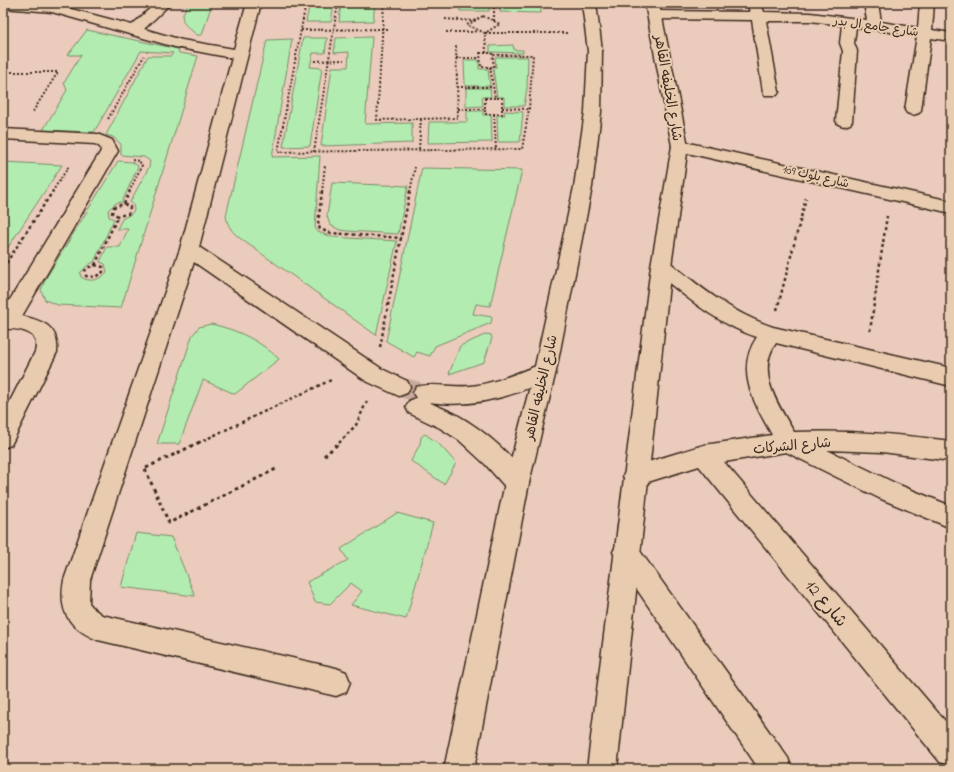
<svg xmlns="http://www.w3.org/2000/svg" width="954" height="772" viewBox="0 0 954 772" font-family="'Indie Flower','Playpen Sans Arabic',sans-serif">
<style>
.green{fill:#b3ecb0;stroke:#778b67}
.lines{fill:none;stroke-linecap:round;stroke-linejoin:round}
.minor-tunnel{stroke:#c8ab9c;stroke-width:20;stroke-dasharray:20 10;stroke-linecap:butt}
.minor-casing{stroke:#3b2a1e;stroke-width:3}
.major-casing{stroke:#3b2a1e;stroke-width:3}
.path-far2{stroke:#3b2a1e;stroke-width:2;stroke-dasharray:2 2;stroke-linecap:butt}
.path-far1{stroke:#3b2a1e;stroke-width:2.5;stroke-dasharray:3 3;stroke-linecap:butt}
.path{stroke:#3b2a1e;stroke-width:3;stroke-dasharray:3.5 3.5;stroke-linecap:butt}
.minor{fill:#e9ccb0;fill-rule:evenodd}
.major{fill:#e9ccb0;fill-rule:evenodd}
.labels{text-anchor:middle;stroke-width:4;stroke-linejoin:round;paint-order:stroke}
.far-street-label{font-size:12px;fill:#3b2a1e;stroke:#e9ccb0}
.street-label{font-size:14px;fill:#3b2a1e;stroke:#e9ccb0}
.near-street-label{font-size:17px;fill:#3b2a1e;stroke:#e9ccb0}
</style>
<rect width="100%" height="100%" fill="#ebcbbc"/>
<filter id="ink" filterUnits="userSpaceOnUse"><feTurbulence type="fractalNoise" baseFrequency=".025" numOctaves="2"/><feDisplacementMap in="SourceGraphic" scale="8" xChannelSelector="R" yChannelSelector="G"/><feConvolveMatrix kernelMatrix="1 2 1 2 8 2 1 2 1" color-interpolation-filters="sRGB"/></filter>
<g filter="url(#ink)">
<path class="green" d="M189 3H212L202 35H197C183 23 177 21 189 3Z
M310 3H334L331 22H306Z
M341 3H375L373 21 339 22Z
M460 3H489V11H460Z
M500 3H541V13L500 12Z
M87 30 178 49 179 53 198 56 121 308 58 305 45 300 41 290 46 278 118 161 132 162 138 166 137 169 122 202 116 203 108 210 109 217 114 219 94 262 88 265 80 273 81 277C90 283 100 280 107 272L105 264 100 262 107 247H120L128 229H117L122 219 131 214 134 210 133 204 130 202 149 167 150 161 144 157 121 155V144L113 137 106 135 148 56H171L173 53 141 51 94 132 43 130 67 90 64 83 81 55H68Z
M372 37 365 124 412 123V143L321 146 332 67H348L349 52 334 53 336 38Z
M303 38H327L325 53H313L310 67 322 68 310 146 283 147Z
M292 39 272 157 320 156 315 227 318 232 332 237 397 241 376 335 241 239C232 232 228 227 226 216L267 40Z
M513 45 514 50H523V53L490 52V46Z
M495 57H528L527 88 524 106H504V97H497L493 69 496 68Z
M464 60H479V69H488L490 86H465Z
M466 88H490L491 97H482L483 106 466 107Z
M467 111H483V115H491L492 142 428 143 429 122H467Z
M504 111 523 112 520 142H498L497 115H505Z
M3 162 62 165 3 255Z
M422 168 522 170 490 306 476 304 473 314 492 317 491 323 435 346 430 356 417 352 414 357 386 341Z
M332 183 408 186 398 234 347 231 340 230 330 225 327 216Z
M211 324C238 330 259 340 279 359L235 394 203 380 179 444H157L192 336 199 327Z
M487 334 491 335 492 338 484 362 449 374 460 346Z
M425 434 438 443 456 463 444 484 411 461 420 444 421 437Z
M397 513 433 523 406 619 351 605 362 591 351 583 330 604 315 602 307 582 348 560 341 549Z
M136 533 171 537 195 596 121 587Z"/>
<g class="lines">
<path class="minor-tunnel" d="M399 387 424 393"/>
<defs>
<path id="minor" d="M3 3 52 4 132 25 156 3H171L144 29 182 40 234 49 247 3H261L199 247 382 369 407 381 410 387 407 393 399 396 366 381 194 262 90 580 89 603 94 609 102 615 336 668 346 672 350 682 346 692 336 696 98 640C69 628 58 612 64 580L180 249 232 58 175 47 52 12 3 8Z
M747 3H761L764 12 810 13 867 20 864 3H878L881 22 918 28 920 3H934L932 30 951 33V41L931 38 921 110 919 113 913 115 907 113 905 110 917 36 856 27 854 43 857 51 852 121 850 124 844 126 838 124 836 121 843 51 840 43 842 25 810 21H766L779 92 777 95H765L763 92 752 20 656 19 651 18 649 15 651 12 656 11 750 12Z
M3 129 97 134 112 140 118 151 22 316C43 321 59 326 57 352L11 445 3 448V415L35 352C36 348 37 343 35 339 31 330 11 327 3 330V311L101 151 100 147 95 144 3 139Z
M680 141 951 201V213L674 150 672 146 674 142Z
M661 259 668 261C701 288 732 313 773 327L951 368V386L776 343C755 373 779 406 794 432 850 430 896 434 951 441V461L882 452 827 450 897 484 951 506V528L879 498 786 452 724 462 951 728V766L940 762 699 466 635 486 627 483 623 476 627 469 635 466 704 445 772 435C755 404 734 371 757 337 717 324 687 297 654 271L651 266 654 261Z
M545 363 553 365 556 371C551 380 540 383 531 387 498 401 464 407 429 402 438 407 448 410 457 415 482 429 517 457 529 483L526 490 517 493 508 490 485 464 459 440 440 428 409 413 406 407 409 401 416 398 413 393 416 387C432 382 454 388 471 386 498 383 520 371 545 363Z
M626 540 635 544 788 758 792 769H759L617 560 613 552 617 544Z"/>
<path id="major" d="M582 3H596L602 51 601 112 592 187 556 371 529 483 474 769H444L505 483 534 371 574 187 585 112 588 51Z
M645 3H659L688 146 671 266 617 769H587L651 266 672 146Z"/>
</defs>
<use href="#minor" class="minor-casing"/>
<use href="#major" class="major-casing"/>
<path class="path-far2" d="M306 3 278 152 522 149 529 109 533 55H492
M384 3 377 120 458 118 456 46
M454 3V10
M494 3V22
M483 16 500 24 485 33 467 25Z
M445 19 475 21
M301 30 387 29
M446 32H474L477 30
M480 53H492L494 67H481Z
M486 53 485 33H568
M456 58H480
M315 61 344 60
M490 67 495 98
M3 72H58L32 113
M457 87H493
M485 98H502V114H485Z
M502 108 529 109
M458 109H485
M494 114 496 149
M108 119 144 56
M419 149 421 119
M314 152 338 3
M52 192 69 166
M129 192 142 165 139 161 132 160
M322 192 325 165
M410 192 415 167"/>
<path class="path-far1" d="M322 191 318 224 320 229 330 233 402 238
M124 204 130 191
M124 204 130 207 128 214 118 216 112 213 114 207Z
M95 265 118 216
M95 265 103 267V272L95 277 86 276 85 271 87 268Z
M3 268 53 191
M777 310 806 198
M870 331 887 216
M380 347 410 191
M198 443 333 379
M339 443 356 425 367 401"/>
<path class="path" d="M324 456 340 442
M146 468 200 442
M145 469 169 523 276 469"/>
<use href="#minor" class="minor"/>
<use href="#major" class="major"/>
</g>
</g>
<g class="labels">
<g class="far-street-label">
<text transform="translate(876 26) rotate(8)" y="4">شارع جامع ال بدر</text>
<text transform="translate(816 176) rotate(13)" y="4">شارع بلوك 109</text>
</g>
<g class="street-label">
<text transform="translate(669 88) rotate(80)" y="5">شارع الخليفه القاهر</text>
<text transform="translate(540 387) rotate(-77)" y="5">شارع الخليفه القاهر</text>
<text transform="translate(792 445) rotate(-5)" y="5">شارع الشركات</text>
</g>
<g class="near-street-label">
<text transform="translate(827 603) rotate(50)" y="6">شارع 12</text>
</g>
</g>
<rect width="954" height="772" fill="none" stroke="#e9ccb0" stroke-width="16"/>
<rect x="8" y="8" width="938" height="756" fill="none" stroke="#3b2a1e" stroke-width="1.5" filter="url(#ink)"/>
</svg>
